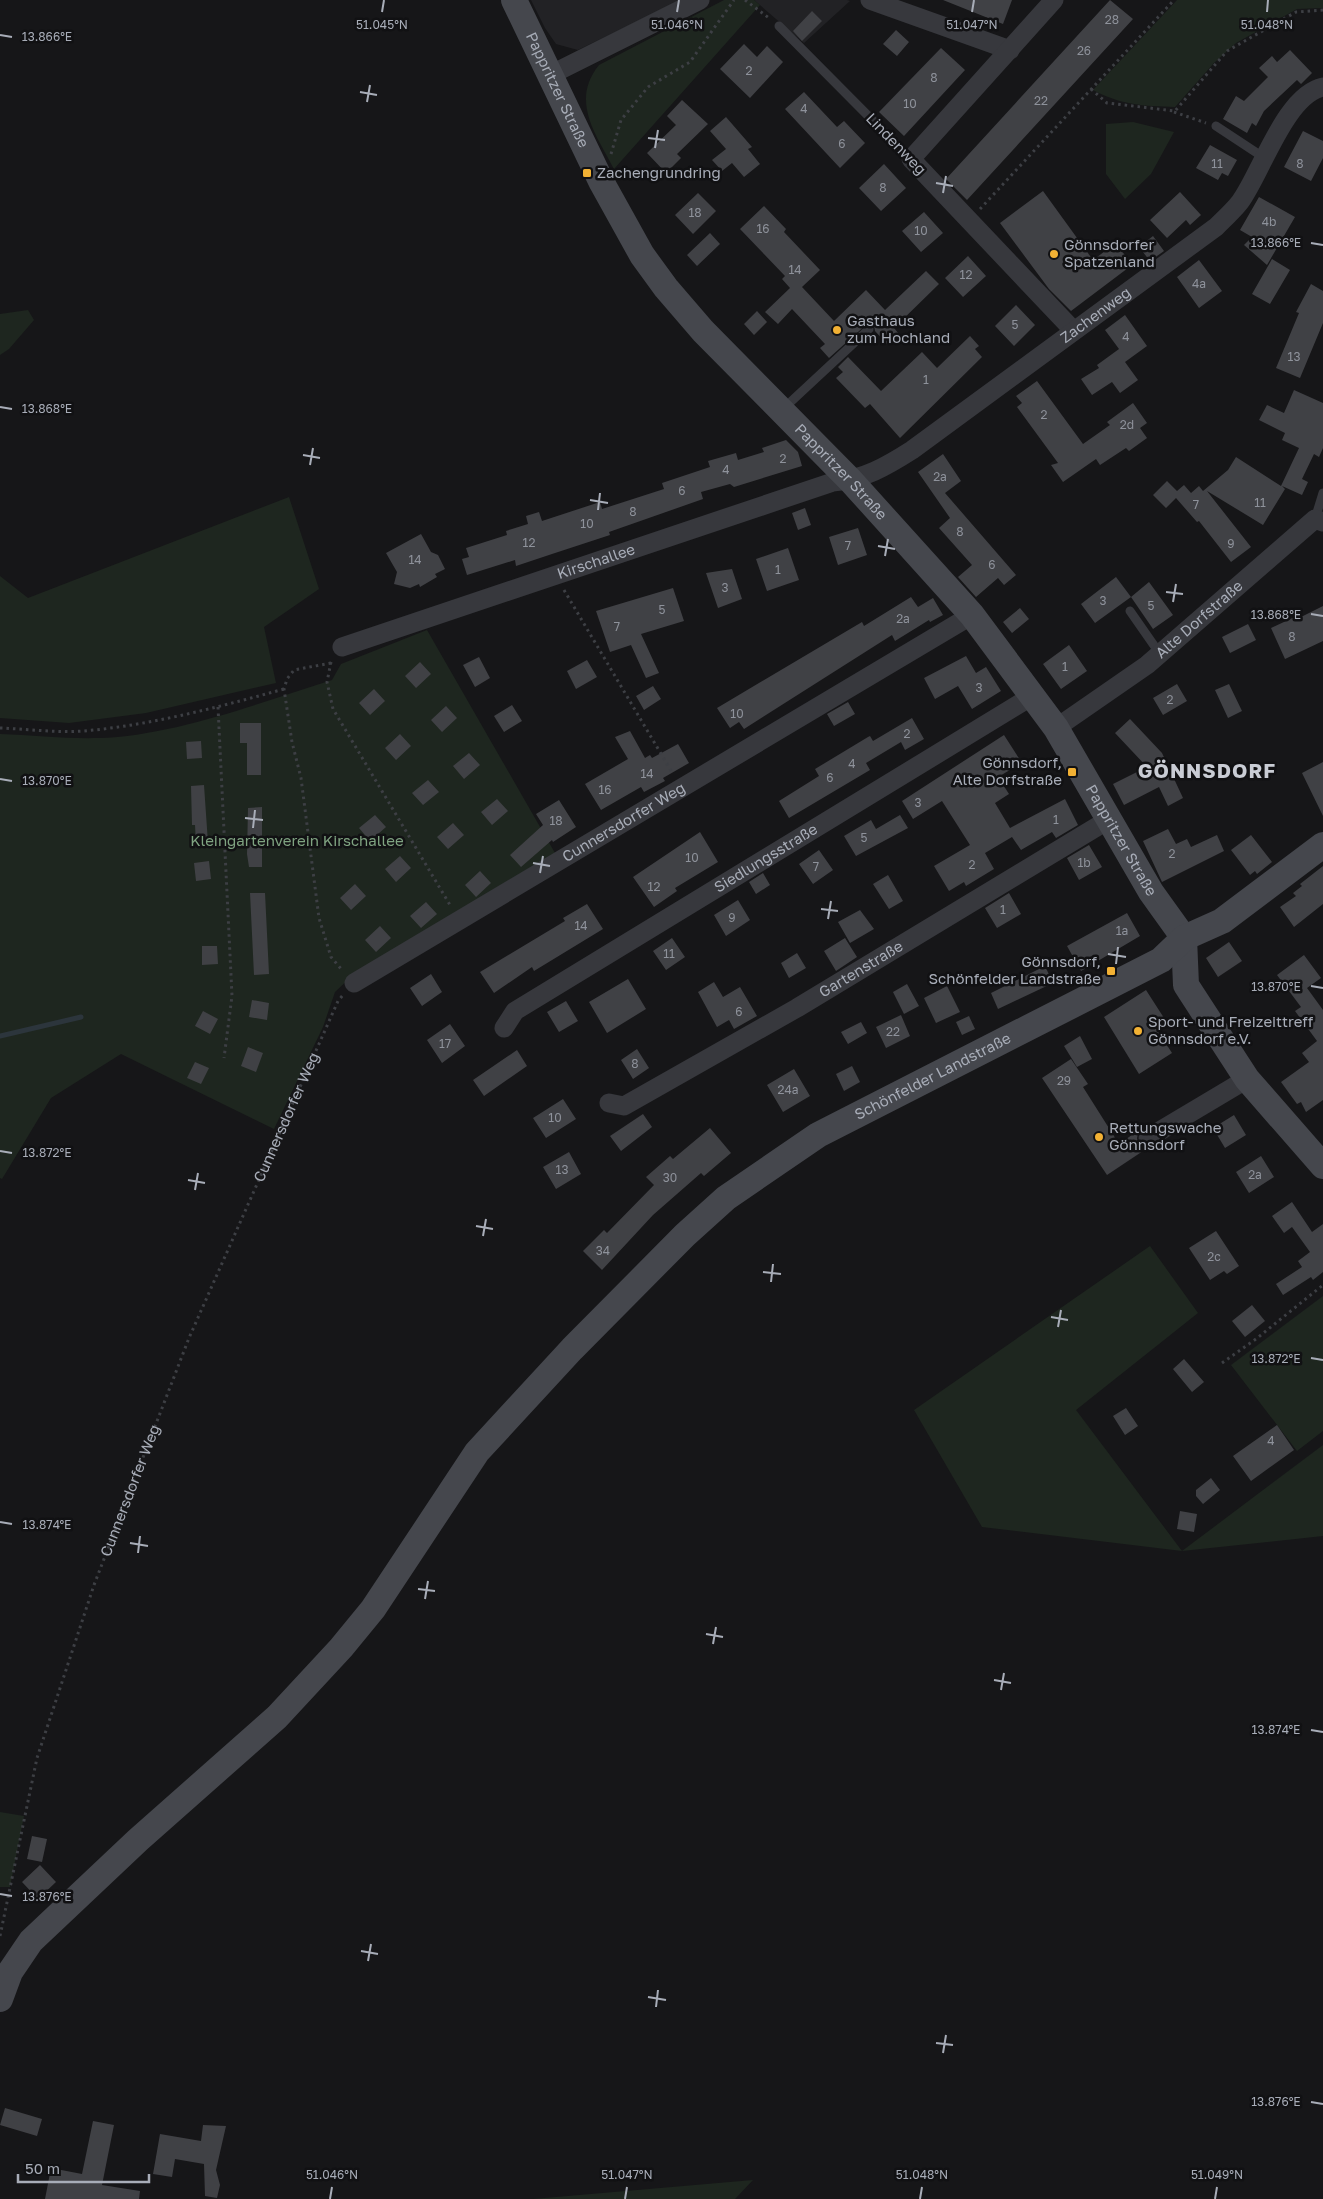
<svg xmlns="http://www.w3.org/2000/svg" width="1323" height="2199" viewBox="0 0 1323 2199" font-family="'Golos Text',sans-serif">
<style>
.built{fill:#222225}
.green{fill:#1e261f}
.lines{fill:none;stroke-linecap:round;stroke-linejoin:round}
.stream{stroke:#2c353c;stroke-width:5}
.building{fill:#404145}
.path{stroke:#3d3f44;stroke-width:3;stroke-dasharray:2.5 4;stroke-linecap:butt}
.lane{stroke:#37383d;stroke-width:9}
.street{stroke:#37383d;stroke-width:19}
.secondary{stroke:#45474d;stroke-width:26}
.ticks{fill:none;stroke:#a8adb8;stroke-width:2}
.poi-dot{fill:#f2b134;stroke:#111113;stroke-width:2}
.labels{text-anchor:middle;stroke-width:5;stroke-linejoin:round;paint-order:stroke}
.number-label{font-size:12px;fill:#8e929b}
.street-label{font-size:15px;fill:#a8adb8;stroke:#111113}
.poi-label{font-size:15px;fill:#a8adb8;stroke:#111113;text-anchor:start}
.park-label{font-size:15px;fill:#7fa381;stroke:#111113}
.district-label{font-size:20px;font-weight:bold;letter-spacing:1px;fill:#c9ccd4;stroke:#111113}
.ticks-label{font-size:12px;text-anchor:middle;fill:#a8adb8;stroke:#111113;stroke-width:5;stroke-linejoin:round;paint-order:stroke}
</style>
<rect width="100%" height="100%" fill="#161618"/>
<path class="built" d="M531 0H682L578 50 556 44 545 28Z
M754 0H847L850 1 804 43Z"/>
<path class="green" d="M724 0H754L760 5 614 169C596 134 570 101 599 65Z
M1177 0H1323V8L1297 9 1236 43 1214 63 1175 107C1143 106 1121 105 1093 90Z
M1133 122 1174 132 1151 174 1125 199 1106 174V124Z
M28 310 34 320 9 349 0 355V314Z
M289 497 319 589 264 627 276 683 146 713 69 723 0 718V576L28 598Z
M427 630 555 853 356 972 335 992 323 1027 274 1129 121 1054 51 1098 2 1179 0 1178V734C33 735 66 739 99 738 173 736 262 702 332 680L341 664Z
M1150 1246 1198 1313 1076 1410 1182 1551 1323 1445V1536L1182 1551 982 1527 914 1410Z
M1323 1296V1431L1297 1451 1231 1365Z
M0 1812 24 1816 10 1887H0Z
M753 2180 735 2199H533Z"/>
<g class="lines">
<path class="stream" d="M0 1036 81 1017"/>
</g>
<path class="building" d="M943 0H1012L1003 24Z
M1110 0 1133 19 967 200 946 179Z
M812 11 822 21 802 41 793 31Z
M896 30 909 42 897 56 883 44Z
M744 44 757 57 767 46 783 62 750 98 720 69Z
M941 48 965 70 904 136 879 112Z
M1290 50 1312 73 1301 84 1297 80 1264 111 1256 126 1252 123 1247 133 1223 119 1236 96 1244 101 1268 77 1259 68 1272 56 1277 62Z
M804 92 837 127 844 121 865 143 840 168 785 109Z
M682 100 708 124 677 154 681 158 666 173 647 153 676 125 667 116Z
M726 117 752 147 748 149 760 164 744 177 732 163 722 171 712 160 726 149 710 131Z
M1303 131 1323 141V158L1311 181 1284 167Z
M1210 145 1237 160 1228 176 1222 173 1218 180 1196 168Z
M884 164 906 188 881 211 859 188Z
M1043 191 1093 260 1116 243 1132 265 1071 311 1049 289 1000 223Z
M1180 192 1201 215 1190 225 1186 220 1167 238 1150 220Z
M698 193 716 211 693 234 675 215Z
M1259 197 1295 217 1267 265 1244 245 1252 237 1240 230Z
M764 206 786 229 784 232 820 270 802 287 834 321 866 290 885 310 926 271 939 284 894 328 899 334 888 345 875 331 874 325 868 323 829 358 820 348 825 344 792 309 778 324 765 312 790 288 782 279 785 276 740 229Z
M924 212 943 233 921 252 902 231Z
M710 233 720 244 697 266 687 255Z
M1153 236 1164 251 1150 261 1139 247Z
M968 256 986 276 963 297 945 278Z
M1272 259 1290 270 1270 304 1252 294Z
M1199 260 1222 291 1199 308 1177 277Z
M1311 284 1323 291V323L1300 378 1276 368 1299 313 1296 312Z
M1016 305 1035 325 1014 346 995 326Z
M757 311 767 322 754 335 744 324Z
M1125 315 1147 346 1125 362 1138 380 1120 393 1112 382 1092 395 1081 379 1099 368 1097 365 1119 349 1105 330Z
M970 336 979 346 975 349 982 357 900 438 870 404 865 408 836 378 843 372 838 367 848 357 881 391 922 352 937 368Z
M1037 381 1083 444 1110 425 1107 422 1133 403 1147 423 1140 428 1147 438 1129 451 1126 448 1100 465 1096 459 1063 482 1051 465 1058 463 1017 407 1022 403 1016 396Z
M1294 390 1323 403V448L1319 457 1314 454 1302 479 1308 482 1302 495 1282 486 1285 489 1263 525 1207 491 1251 547 1231 562 1199 521 1197 522 1176 498 1166 508 1153 495 1167 481 1177 491 1184 485 1191 493 1199 486 1203 491 1228 470 1236 457 1281 486 1299 448 1282 440 1285 433 1259 420 1267 405 1284 413Z
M786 440 798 452 802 466 734 487 730 484 701 492 703 499 609 532 610 535 552 554 516 566 515 560 467 575 462 559 469 557 466 548 507 535 506 531 528 524 526 516 539 512 542 521 600 502 602 509 664 489 662 483 710 467 708 461 736 453 738 460 764 452 762 448Z
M943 454 961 481 945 493 1016 575 1004 585 998 578 976 597 958 577 972 565 939 528 950 518 918 472Z
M805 508 811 525 798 530 792 513Z
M858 528 867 555 838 565 829 537Z
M421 534 431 552 438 555 445 569 435 574 437 577 420 587 419 584 410 588 394 584 397 572 386 553Z
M788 548 799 580 767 591 756 559Z
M732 569 742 599 718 608 706 573Z
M1116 577 1131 597 1095 623 1081 604Z
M1149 582 1173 615 1153 629 1131 597Z
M673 588 684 621 641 634 659 673 646 678 631 645 610 652 596 611Z
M911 597 918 607 933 598 943 615 930 622 929 620 895 641 892 635 744 729 739 722 730 728 717 708 862 622 864 626Z
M1323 606V641L1285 659 1271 628 1299 615 1301 617Z
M1020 608 1029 619 1012 633 1003 622Z
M1248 624 1256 640 1230 653 1222 637Z
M1069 645 1087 671 1061 689 1043 664Z
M966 656 976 673 986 667 1001 691 972 709 958 686 935 699 924 678Z
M479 657 490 678 475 687 463 665Z
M587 660 597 677 576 689 567 671Z
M420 662 431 674 416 688 405 676Z
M1177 684 1187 701 1163 715 1153 698Z
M1229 684 1242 711 1228 718 1215 690Z
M653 686 661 699 644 710 636 696Z
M374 689 385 701 370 715 359 703Z
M848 702 855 714 834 726 827 714Z
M512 705 522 721 504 732 494 716Z
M446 706 457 718 442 732 431 720Z
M912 718 924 739 905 750 901 742 866 763 870 770 789 818 779 801 819 776 815 769 868 737 870 736 873 741Z
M1130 719 1162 753 1183 798 1168 806 1159 787 1124 805 1113 784 1147 767 1115 733Z
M240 723H261V775H247V743H240Z
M630 731 645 758 650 755 652 758 678 744 689 763 663 778 665 781 644 792 641 787 601 810 585 784 628 759 615 737Z
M400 734 411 746 396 760 385 748Z
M1004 735 1022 763 998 777 1009 794 995 803 1010 828 1065 799 1078 825 1056 838 1052 832 1021 850 1012 837 985 853 994 869 966 886 964 882 949 891 934 866 970 845 942 801 913 819 902 801Z
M201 741 202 758 187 759 186 742Z
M469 753 480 765 464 779 453 766Z
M1323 762V816L1302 773Z
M428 780 439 792 423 805 412 793Z
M204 785 208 843 196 844 195 825H192L191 786Z
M497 799 508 811 492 825 481 812Z
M559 800 576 827 553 842 552 840 521 867 510 855 543 825 536 814Z
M262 807V867H249L247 854 248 808Z
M375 815 386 827 370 841 359 828Z
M900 815 908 828 856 856 844 836 871 820 876 829Z
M453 823 464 835 448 849 437 837Z
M1168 829 1176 844 1187 839 1191 847 1217 835 1224 851 1162 882 1143 841Z
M700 832 718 862 675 888 677 891 654 907 633 877Z
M1251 835 1272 862 1257 874 1255 871 1250 875 1231 850Z
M1089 845 1102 867 1079 880 1067 858Z
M819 850 833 870 813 884 799 864Z
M400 856 411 868 396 882 385 869Z
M209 861 211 879 196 881 194 863Z
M1323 866V904L1294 927 1280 907 1296 896 1293 893 1302 886 1300 884Z
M480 871 491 883 476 897 465 885Z
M763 873 770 885 756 894 749 882Z
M888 875 903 901 889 909 873 884Z
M355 884 366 896 351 910 340 898Z
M250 893H265L269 974 254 975Z
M1009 893 1021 914 997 928 985 908Z
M738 900 750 920 726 936 714 915Z
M426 902 437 914 421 928 410 916Z
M587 904 603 929 534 971 532 967 494 993 480 972 565 921 563 918Z
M860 910 874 929 850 943 838 922Z
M1127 913 1140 936 1081 971 1067 946Z
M380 926 391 938 376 952 365 940Z
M672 938 685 957 666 970 653 951Z
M845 938 857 957 836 971 824 951Z
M1229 942 1242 961 1218 977 1206 958Z
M202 946H217L218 964 202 965Z
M797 953 806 968 789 978 781 963Z
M1304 955 1321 978 1307 988 1323 1010V1100L1306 1112 1301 1102 1297 1104 1281 1082 1309 1062 1302 1053 1317 1041 1295 1011 1301 1007 1277 975Z
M1045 966 1053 983 998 1009 991 993Z
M431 974 442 992 422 1006 410 988Z
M628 979 646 1009 607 1033 589 1002Z
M714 982 723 997 740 987 757 1016 734 1029 729 1020 717 1027 698 992Z
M907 984 919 1006 904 1014 893 992Z
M947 986 960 1012 936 1023 924 998Z
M1146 990 1164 1018 1154 1025 1172 1053 1139 1074 1104 1017Z
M252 1000 269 1003 267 1020 249 1017Z
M566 1001 578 1021 559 1032 547 1012Z
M203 1011 218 1019 210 1034 195 1026Z
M901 1015 910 1036 886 1048 876 1027Z
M969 1016 975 1029 962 1035 956 1022Z
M861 1022 867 1033 848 1044 841 1032Z
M450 1024 465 1046 442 1063 427 1040Z
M1080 1036 1092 1059 1077 1067 1064 1046Z
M248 1047 263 1053 256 1072 241 1066Z
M637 1049 649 1068 633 1079 621 1060Z
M517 1050 527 1066 484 1096 473 1080Z
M1071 1059 1088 1084 1083 1087 1119 1144 1139 1130 1137 1138 1138 1143 1146 1149 1107 1175 1042 1078Z
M195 1062 209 1068 201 1084 187 1078Z
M852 1066 860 1082 844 1091 836 1074Z
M794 1069 810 1096 783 1112 767 1085Z
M563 1099 576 1119 546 1138 533 1118Z
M643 1114 652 1127 621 1151 610 1136Z
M1234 1115 1246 1135 1225 1148 1213 1128Z
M710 1128 731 1153 704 1176 701 1173 653 1215 602 1270 583 1251 604 1230 607 1233 654 1185 646 1177 670 1156 673 1159Z
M569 1152 581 1174 556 1189 543 1167Z
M1261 1156 1274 1177 1249 1193 1236 1172Z
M1292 1202 1312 1232 1323 1224V1272L1313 1280 1311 1277 1283 1295 1276 1284 1302 1267 1298 1261 1310 1252 1292 1227 1284 1233 1272 1216Z
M1216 1231 1239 1266 1227 1274 1224 1271 1210 1280 1189 1248Z
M1252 1305 1265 1321 1245 1337 1232 1321Z
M1184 1359 1204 1382 1192 1392 1173 1369Z
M1126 1408 1138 1426 1125 1435 1113 1416Z
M1277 1425 1294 1450 1251 1481 1233 1456Z
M1211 1478 1220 1490 1203 1504 1196 1496V1490Z
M1180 1511 1197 1514 1194 1532 1177 1529Z
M32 1836 47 1839 42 1862 27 1859Z
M40 1865 56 1882 38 1899 22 1882Z
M5 2108 42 2119 37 2136 0 2125Z
M93 2121 114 2125 102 2185 140 2191 139 2199H45L51 2168 82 2174Z
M203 2125 226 2126 216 2170 220 2185 217 2198 205 2196 204 2164 175 2159 172 2177 153 2174 160 2134 201 2141Z"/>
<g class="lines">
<g class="path">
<path d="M745 0 769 18"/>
<path d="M1091 89 1107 103 1175 111 1227 51 1296 12 1323 10"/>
<path d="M1174 112 1206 123"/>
<path d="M611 154 621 120 648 87 690 62 734 0"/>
<path d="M980 209 1174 0"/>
<path d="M564 590 673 774"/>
<path d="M331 662 327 682 333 709 450 905"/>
<path d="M331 663 294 670 287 679 284 689 292 742 301 778 319 918 331 957 342 970"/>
<path d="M218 707 232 996 224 1058"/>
<path d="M0 728C28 729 57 733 84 731 152 725 219 707 284 689"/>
<path d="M1222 1363 1256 1339 1323 1285"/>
<path id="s1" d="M0 1936 37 1758 94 1585 189 1338 338 1001 343 995"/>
</g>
<path class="lane" d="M779 26 911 159
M1216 126 1263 157
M783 409 869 329
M1315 519 1323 493
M1130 611 1160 654"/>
<g class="street">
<path d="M870 0 1010 50"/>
<path d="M1054 0 911 159 1073 330"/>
<path d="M550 75 700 0"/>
<path id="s2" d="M342 647 833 482C863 480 887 466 912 450L1216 227C1224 219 1233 211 1240 202 1261 174 1285 95 1323 87"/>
<path id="s3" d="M1056 728 1147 665 1315 519 1323 522"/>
<path id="s4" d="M354 983 972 615"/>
<path id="s5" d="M504 1028 515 1011 1034 695"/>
<path id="s6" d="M609 1103 624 1106 797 1008 1108 820"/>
<path d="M1148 1138 1247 1079"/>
</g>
<g class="secondary">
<path id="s7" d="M514 0 602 183 642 255 666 288 703 331 851 481 972 615 1056 728 1151 892 1184 938"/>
<path d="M1184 938 1186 985 1247 1079 1323 1166"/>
<path id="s8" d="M0 1999 10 1972 31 1941 138 1840 277 1717 341 1648 373 1609 477 1452 572 1349 685 1235 726 1198 818 1135 1161 960 1184 938 1222 921 1323 845"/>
</g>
</g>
<path class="ticks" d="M382 12 384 0M677 12 679 0M972 12 974 0M1267 12 1268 0M0 35 12 37M360 92 377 95M367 102 370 85M648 138 665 140M655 148 658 130M936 183 953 186M943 193 946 176M1311 243 1323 245M0 407 12 409M303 455 320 458M310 465 313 448M590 500 608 503M598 510 600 493M878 546 895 549M885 556 888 539M1166 592 1183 594M1173 602 1176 584M1311 614 1323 616M0 779 12 781M245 818 263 820M253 828 255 810M533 863 550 866M540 873 543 856M821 909 838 911M828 919 831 901M1108 954 1126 957M1116 964 1118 947M1311 986 1323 988M0 1151 12 1153M188 1180 205 1183M195 1190 198 1173M476 1226 493 1229M483 1236 486 1219M763 1272 781 1274M771 1282 773 1264M1051 1317 1068 1320M1058 1327 1061 1310M1311 1358 1323 1360M0 1522 12 1524M130 1543 148 1546M138 1553 140 1536M418 1589 435 1591M425 1599 428 1581M706 1634 723 1637M713 1644 716 1627M994 1680 1011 1683M1001 1690 1004 1673M1311 1730 1323 1732M0 1894 12 1896M361 1951 378 1954M368 1961 371 1944M648 1997 666 2000M656 2007 658 1990M936 2043 953 2045M943 2053 946 2035M1311 2102 1323 2104M330 2199 332 2187M625 2199 627 2187M920 2199 922 2187M1215 2199 1217 2187"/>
<g class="poi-dot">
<rect x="582" y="168" width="10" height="10" rx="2.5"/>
<circle cx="1054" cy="254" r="5"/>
<circle cx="837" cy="330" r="5"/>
<rect x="1067" y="767" width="10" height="10" rx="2.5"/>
<rect x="1106" y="966" width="10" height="10" rx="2.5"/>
<circle cx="1138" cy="1031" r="5"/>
<circle cx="1099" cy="1137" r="5"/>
</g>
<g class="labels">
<g class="number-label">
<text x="1112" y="24">28</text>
<text x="1084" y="55">26</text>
<text x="749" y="75">2</text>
<text x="934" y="82">8</text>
<text x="1041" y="105">22</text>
<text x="910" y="108">10</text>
<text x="804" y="113">4</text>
<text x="842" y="148">6</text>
<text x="1217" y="168">11</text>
<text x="1300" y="168">8</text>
<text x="883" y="192">8</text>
<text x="695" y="217">18</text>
<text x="1269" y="226">4b</text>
<text x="763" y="233">16</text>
<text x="921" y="235">10</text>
<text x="795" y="274">14</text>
<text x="966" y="279">12</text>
<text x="1199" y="288">4a</text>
<text x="1015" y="329">5</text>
<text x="1126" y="341">4</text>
<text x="1294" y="361">13</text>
<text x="926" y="384">1</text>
<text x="1044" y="419">2</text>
<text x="1127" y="429">2d</text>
<text x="783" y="463">2</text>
<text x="726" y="474">4</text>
<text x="940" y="481">2a</text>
<text x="682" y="495">6</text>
<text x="1260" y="507">11</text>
<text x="1196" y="509">7</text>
<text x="633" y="516">8</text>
<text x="587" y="528">10</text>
<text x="960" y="536">8</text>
<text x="529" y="547">12</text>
<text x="1231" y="548">9</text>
<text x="848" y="550">7</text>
<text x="415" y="564">14</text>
<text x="992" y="569">6</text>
<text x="778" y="574">1</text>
<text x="725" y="592">3</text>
<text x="1103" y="605">3</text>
<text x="1151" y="610">5</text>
<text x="662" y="614">5</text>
<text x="903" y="623">2a</text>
<text x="617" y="631">7</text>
<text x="1292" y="641">8</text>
<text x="1065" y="671">1</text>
<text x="979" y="692">3</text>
<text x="1170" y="704">2</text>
<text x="737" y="718">10</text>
<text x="907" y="738">2</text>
<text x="852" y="768">4</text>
<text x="647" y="778">14</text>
<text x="830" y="782">6</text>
<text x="605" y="794">16</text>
<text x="918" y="807">3</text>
<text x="1056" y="824">1</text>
<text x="556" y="825">18</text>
<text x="864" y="842">5</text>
<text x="1172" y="858">2</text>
<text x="692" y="862">10</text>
<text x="1084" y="867">1b</text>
<text x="972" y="869">2</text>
<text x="816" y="871">7</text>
<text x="654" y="891">12</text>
<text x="1003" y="914">1</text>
<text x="732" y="922">9</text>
<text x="581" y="930">14</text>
<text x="1122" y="935">1a</text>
<text x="669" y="958">11</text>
<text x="739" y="1016">6</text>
<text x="893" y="1036">22</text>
<text x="445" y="1048">17</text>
<text x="635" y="1068">8</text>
<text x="1064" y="1085">29</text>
<text x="788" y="1094">24a</text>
<text x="555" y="1122">10</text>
<text x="562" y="1174">13</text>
<text x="1255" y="1179">2a</text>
<text x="670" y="1182">30</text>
<text x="603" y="1255">34</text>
<text x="1214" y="1261">2c</text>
<text x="1271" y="1445">4</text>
</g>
<g class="street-label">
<text dy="5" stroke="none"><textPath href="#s7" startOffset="100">Pappritzer Straße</textPath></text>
<text transform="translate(896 144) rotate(46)" y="5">Lindenweg</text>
<text dy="5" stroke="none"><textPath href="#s2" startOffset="832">Zachenweg</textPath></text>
<text dy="5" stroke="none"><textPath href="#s7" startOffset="580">Pappritzer Straße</textPath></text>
<text dy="5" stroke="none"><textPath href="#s2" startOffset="268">Kirschallee</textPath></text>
<text dy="5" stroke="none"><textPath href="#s3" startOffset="180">Alte Dorfstraße</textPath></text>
<text dy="5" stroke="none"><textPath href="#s4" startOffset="314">Cunnersdorfer Weg</textPath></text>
<text dy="5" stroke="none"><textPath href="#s7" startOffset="1045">Pappritzer Straße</textPath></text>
<text dy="5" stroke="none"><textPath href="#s5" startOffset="314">Siedlungsstraße</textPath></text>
<text dy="5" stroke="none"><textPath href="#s6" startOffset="289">Gartenstraße</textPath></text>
<text dy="5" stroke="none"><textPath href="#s8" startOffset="1328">Schönfelder Landstraße</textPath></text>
<text dy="5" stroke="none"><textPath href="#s1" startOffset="870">Cunnersdorfer Weg</textPath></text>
<text dy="5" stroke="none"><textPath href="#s1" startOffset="465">Cunnersdorfer Weg</textPath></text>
</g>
<g class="poi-label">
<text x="597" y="178">Zachengrundring</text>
<text x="1064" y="250">Gönnsdorfer<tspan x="1064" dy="17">Spatzenland</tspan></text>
<text x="847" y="326">Gasthaus<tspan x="847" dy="17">zum Hochland</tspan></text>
<text x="1062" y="768" text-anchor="end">Gönnsdorf,<tspan x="1062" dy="17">Alte Dorfstraße</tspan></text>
<text x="1101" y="967" text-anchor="end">Gönnsdorf,<tspan x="1101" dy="17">Schönfelder Landstraße</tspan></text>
<text x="1148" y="1027">Sport- und Freizeittreff<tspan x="1148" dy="17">Gönnsdorf e.V.</tspan></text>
<text x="1109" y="1133">Rettungswache<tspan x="1109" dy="17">Gönnsdorf</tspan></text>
</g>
<g class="park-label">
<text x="297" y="846">Kleingartenverein Kirschallee</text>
</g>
<g class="district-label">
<text x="1207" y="778">GÖNNSDORF</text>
</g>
</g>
<g class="ticks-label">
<text x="382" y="29">51.045°N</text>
<text x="677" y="29">51.046°N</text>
<text x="972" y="29">51.047°N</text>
<text x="1267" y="29">51.048°N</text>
<text x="47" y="41">13.866°E</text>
<text x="1276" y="247">13.866°E</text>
<text x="47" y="413">13.868°E</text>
<text x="1276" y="619">13.868°E</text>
<text x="47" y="785">13.870°E</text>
<text x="1276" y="991">13.870°E</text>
<text x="47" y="1157">13.872°E</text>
<text x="1276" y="1363">13.872°E</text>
<text x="47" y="1529">13.874°E</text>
<text x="1276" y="1734">13.874°E</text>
<text x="47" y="1901">13.876°E</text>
<text x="1276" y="2106">13.876°E</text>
<text x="332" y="2179">51.046°N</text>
<text x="627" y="2179">51.047°N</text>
<text x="922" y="2179">51.048°N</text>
<text x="1217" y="2179">51.049°N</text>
</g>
<path d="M18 2174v8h131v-8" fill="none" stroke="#a8adb8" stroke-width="2.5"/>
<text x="25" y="2174" font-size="15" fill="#a8adb8" stroke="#111113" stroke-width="4" paint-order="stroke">50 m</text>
</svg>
